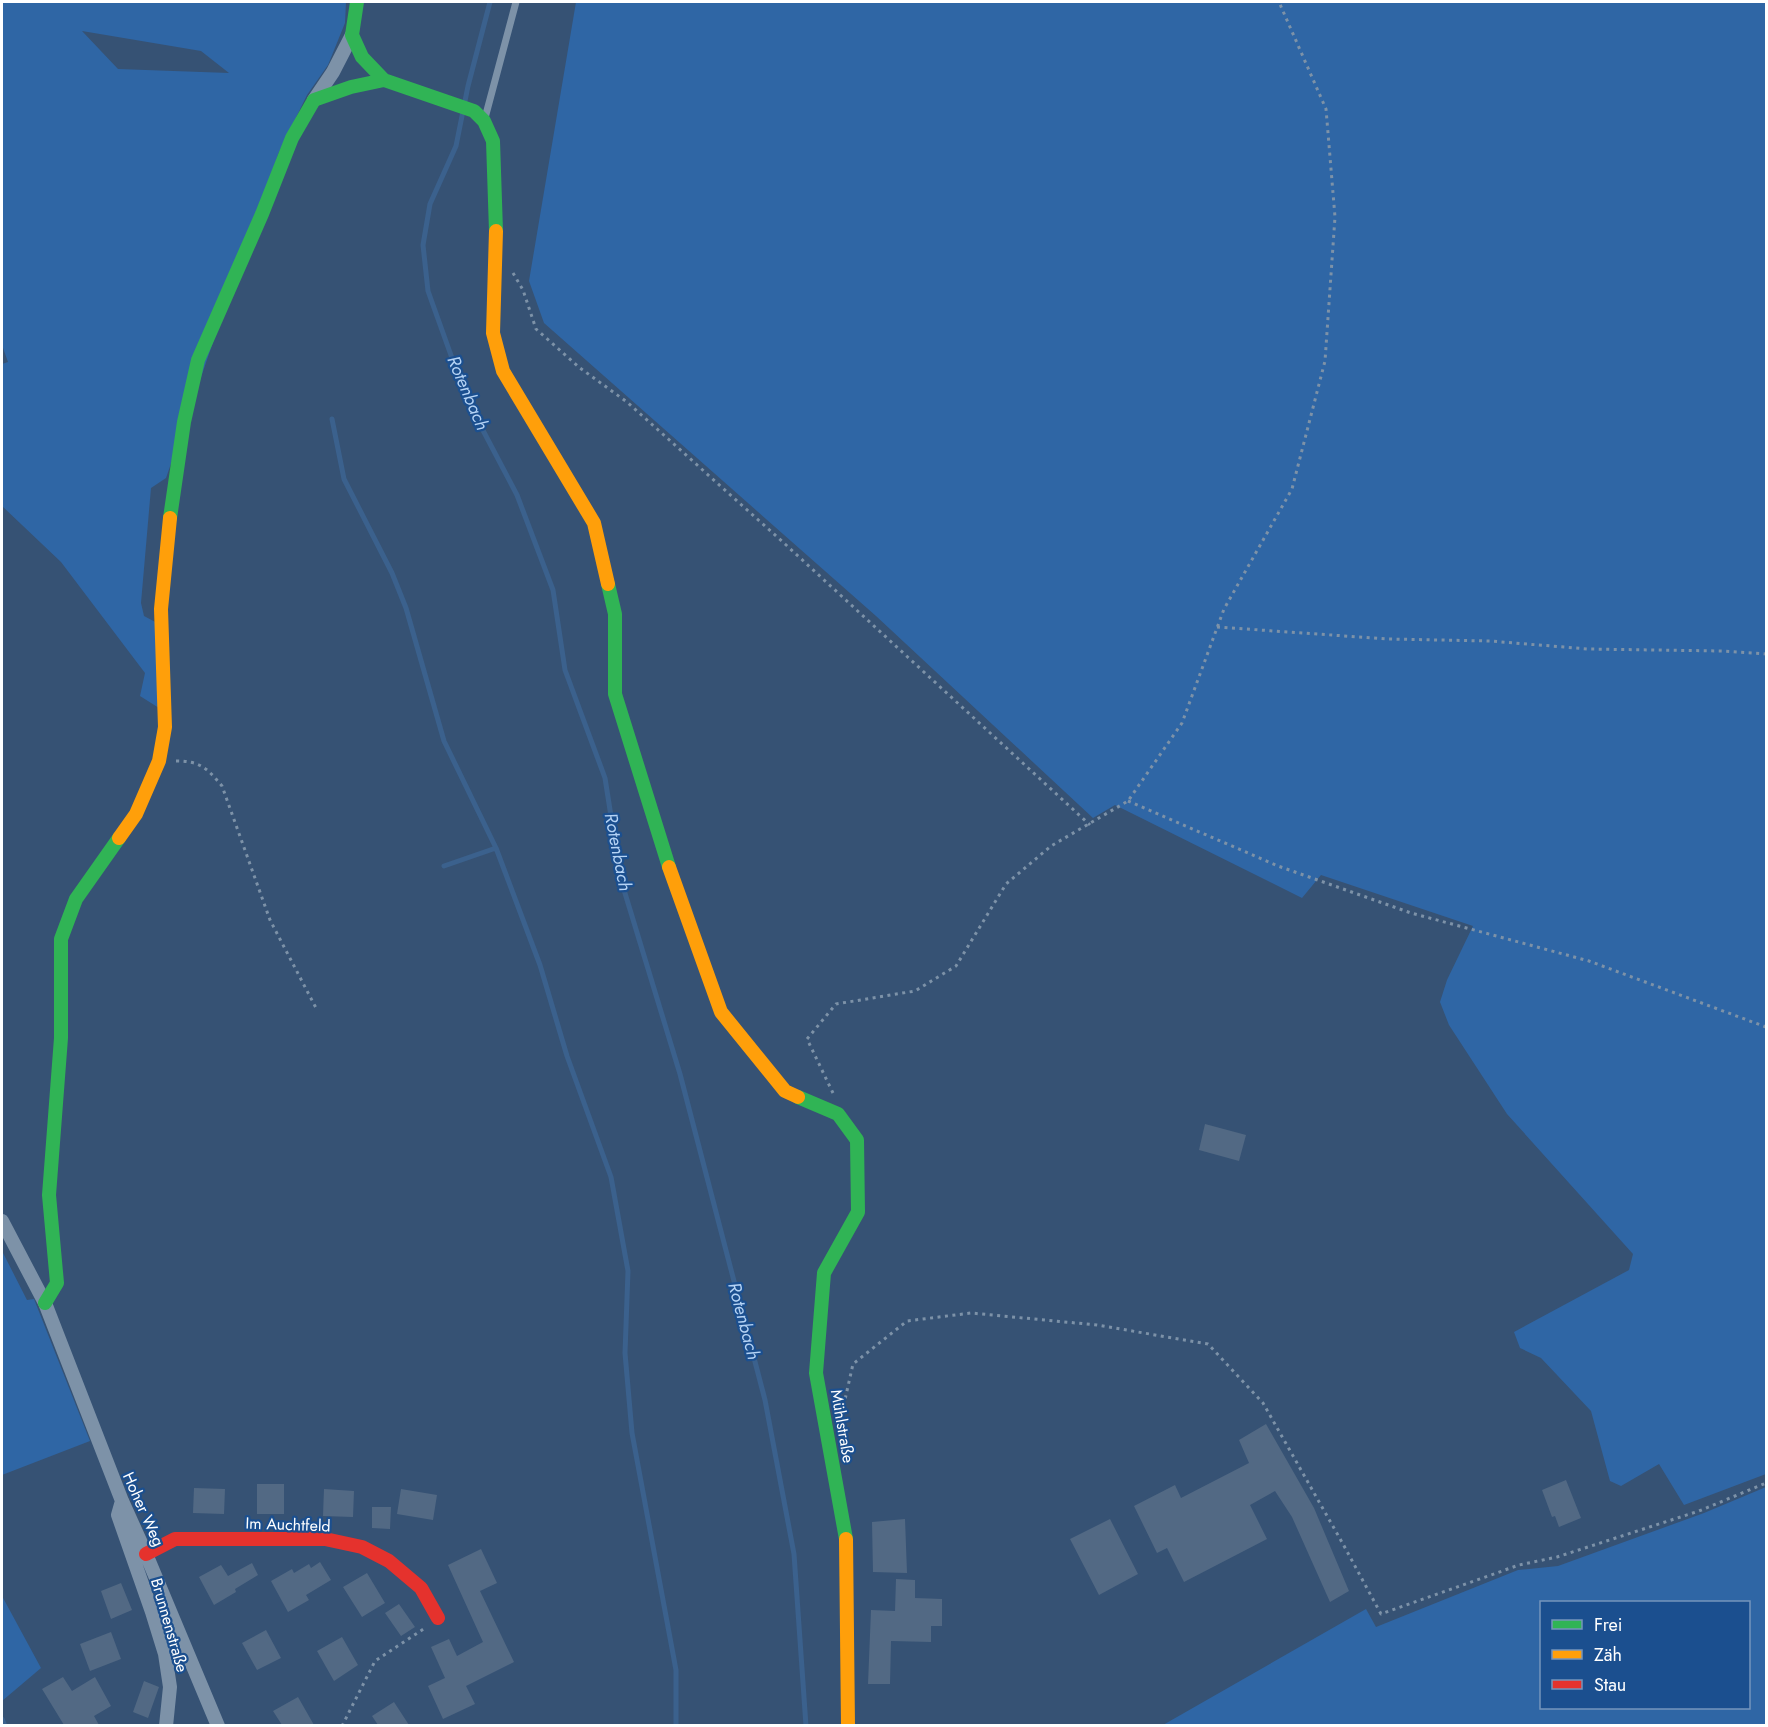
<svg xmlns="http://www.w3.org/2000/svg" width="1768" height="1727" viewBox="0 0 1768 1727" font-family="Jost,sans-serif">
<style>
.green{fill:#2f66a5;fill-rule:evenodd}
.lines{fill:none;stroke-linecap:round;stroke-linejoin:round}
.stream{stroke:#3b618d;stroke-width:5}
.building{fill:#526984}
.path{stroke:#7d92a8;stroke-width:3;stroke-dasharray:3 4.5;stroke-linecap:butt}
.lane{stroke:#7d92a8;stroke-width:7}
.street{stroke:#7d92a8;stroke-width:14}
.fast{stroke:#30b455;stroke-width:14}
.slow{stroke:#ff9f0a;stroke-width:14}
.jam{stroke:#e5322d;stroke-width:14}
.labels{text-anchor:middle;stroke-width:4.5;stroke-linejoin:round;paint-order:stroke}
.street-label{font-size:16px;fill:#fff;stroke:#1b4f8f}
.water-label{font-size:18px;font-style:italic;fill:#b5d3f5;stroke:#1b4f8f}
</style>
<rect width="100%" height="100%" fill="#365274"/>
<path class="green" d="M2 2H346L345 23 328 65 307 95 279 152 166 478 151 488 141 603 144 616 159 624V708L140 696 145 673 61 562 2 506V364L8 362 2 345ZM82 31 201 51 229 73 118 69Z
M576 2H1766V1474L1684 1505 1659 1464 1621 1486 1610 1481 1591 1411 1541 1358 1520 1348 1514 1332 1629 1270 1633 1254 1507 1114 1449 1025 1440 1002 1447 980 1473 926 1321 875 1302 898 1115 805 1093 818 876 616 544 323 529 281Z
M2 1251 27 1300 34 1299 90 1441 2 1475Z
M1766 1487V1725H1163L1366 1609 1376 1627 1518 1570 1558 1566 1704 1513ZM1748 1602V1708H1542V1602Z
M2 1596 41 1668 2 1701Z"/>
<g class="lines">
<path class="stream" d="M490 2 468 86 456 146 430 204 423 245 428 291 467 400 517 495 553 590 565 670 605 778 621 880 680 1074 765 1400 794 1554 806 1726
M332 419 344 479 392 573 406 608 444 741 496 848 540 965 567 1056 611 1177 628 1271 625 1353 632 1433 676 1670V1726
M444 866 496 848
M2 1719 5 1726"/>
</g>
<path class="building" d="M1205 1124 1246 1135 1239 1161 1199 1150Z
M1266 1424 1314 1508 1349 1591 1330 1602 1292 1517 1275 1491 1250 1505 1267 1539 1184 1582 1167 1548 1157 1553 1134 1506 1175 1485 1181 1498 1249 1463 1239 1440Z
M1566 1480 1581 1518 1559 1527 1555 1516 1552 1517 1542 1490Z
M257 1484H284V1514H257Z
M194 1488 225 1489 224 1514 193 1513Z
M324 1489 354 1491 353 1517 323 1516Z
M401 1489 437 1495 433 1520 397 1514Z
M372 1507H391L390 1529 372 1528Z
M905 1519 907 1573 873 1572 872 1522Z
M1110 1519 1138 1574 1099 1595 1070 1539Z
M481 1549 497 1583 480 1591 514 1662 466 1686 475 1704 443 1719 428 1686 445 1678 431 1647 449 1639 457 1656 483 1642 448 1565Z
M320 1562 331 1580 306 1595 309 1600 288 1612 271 1581 292 1569 294 1573 309 1564 311 1568Z
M252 1563 258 1575 235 1589 236 1592 214 1605 199 1577 221 1565 228 1576Z
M367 1573 385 1603 362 1617 343 1587Z
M896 1579 915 1580V1598L942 1599V1626H931V1642L891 1641 890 1684H868L871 1610 895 1611Z
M121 1583 132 1610 111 1619 101 1591Z
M399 1604 415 1627 401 1636 385 1613Z
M266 1630 281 1658 257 1670 242 1643Z
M111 1632 121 1659 90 1671 80 1644Z
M342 1637 358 1665 334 1681 317 1651Z
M63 1677 72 1691 95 1677 111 1706 94 1716 99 1725H64L42 1689Z
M144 1681 159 1687 148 1718 133 1712Z
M298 1697 314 1725H282L273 1711Z
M394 1702 409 1725H378L372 1716Z"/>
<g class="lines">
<path class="path" d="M513 273 523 290 536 329 580 368 627 402 785 544 1090 825
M1217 627 1388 639 1490 641 1588 649 1722 651 1766 654
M176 761C200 761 207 768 222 786L270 920 316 1008
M1128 801 1278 866 1411 913 1589 961 1766 1027
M833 1093 807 1039 836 1004 915 991 956 966 1006 884 1051 846 1128 801 1182 723 1224 609 1292 489 1325 361 1335 217 1326 109 1279 2
M842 1413 853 1364 907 1321 971 1313 1097 1325 1208 1344 1263 1403 1343 1544 1381 1614 1519 1565 1557 1557 1699 1511 1766 1483
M342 1726 375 1661 425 1628"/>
<path class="lane" d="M485 118 516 2"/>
<path class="street" d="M314 100 333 72 352 35
M2 1221 45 1303 122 1501 146 1554 218 1726
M122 1501 118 1515 152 1612 165 1654 170 1687 166 1726"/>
<path class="fast" d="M357 2 352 35 362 57 384 80 474 111 484 121 493 141 496 231
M170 518 184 422 198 360 262 214 292 138 314 100 351 87 384 80
M608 584 615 614V694L669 867
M798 1097 838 1114 857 1140 858 1212 824 1273 816 1373 846 1539
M45 1303 57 1283 49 1195 61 1038V939L76 899 119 838"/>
<path class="slow" d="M496 231 493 333 503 371 594 523 608 584
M119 838 136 814 159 761 165 727 161 609 170 518
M669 867 721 1012 785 1091 798 1097
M846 1539 848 1726"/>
<path class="jam" d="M146 1554 175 1539H325L362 1547 389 1561 421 1588 438 1618"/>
</g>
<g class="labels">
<g class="street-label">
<text transform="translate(843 1426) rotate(80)" y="6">Mühlstraße</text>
<text transform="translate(144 1509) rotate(66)" y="6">Hoher Weg</text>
<text transform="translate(288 1524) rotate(2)" y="6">Im Auchtfeld</text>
<text transform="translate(170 1625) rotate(74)" y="6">Brunnenstraße</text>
</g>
<g class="water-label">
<text transform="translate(468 393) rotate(67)" y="6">Rotenbach</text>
<text transform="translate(618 852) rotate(79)" y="6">Rotenbach</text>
<text transform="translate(744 1321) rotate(75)" y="6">Rotenbach</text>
</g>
</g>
<rect width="1768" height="1727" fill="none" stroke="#ffffff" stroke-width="6"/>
<rect x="1540" y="1601" width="210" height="108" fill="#1b4f8f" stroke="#7695bc" stroke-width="1.5"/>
<rect x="1552" y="1620" width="30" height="9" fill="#30b455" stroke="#7695bc" stroke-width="1.5"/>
<text x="1594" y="1631" font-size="18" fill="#ffffff">Frei</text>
<rect x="1552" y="1650" width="30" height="9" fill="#ff9f0a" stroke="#7695bc" stroke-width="1.5"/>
<text x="1594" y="1661" font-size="18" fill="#ffffff">Zäh</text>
<rect x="1552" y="1680" width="30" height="9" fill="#e5322d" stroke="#7695bc" stroke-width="1.5"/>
<text x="1594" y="1691" font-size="18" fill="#ffffff">Stau</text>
</svg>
